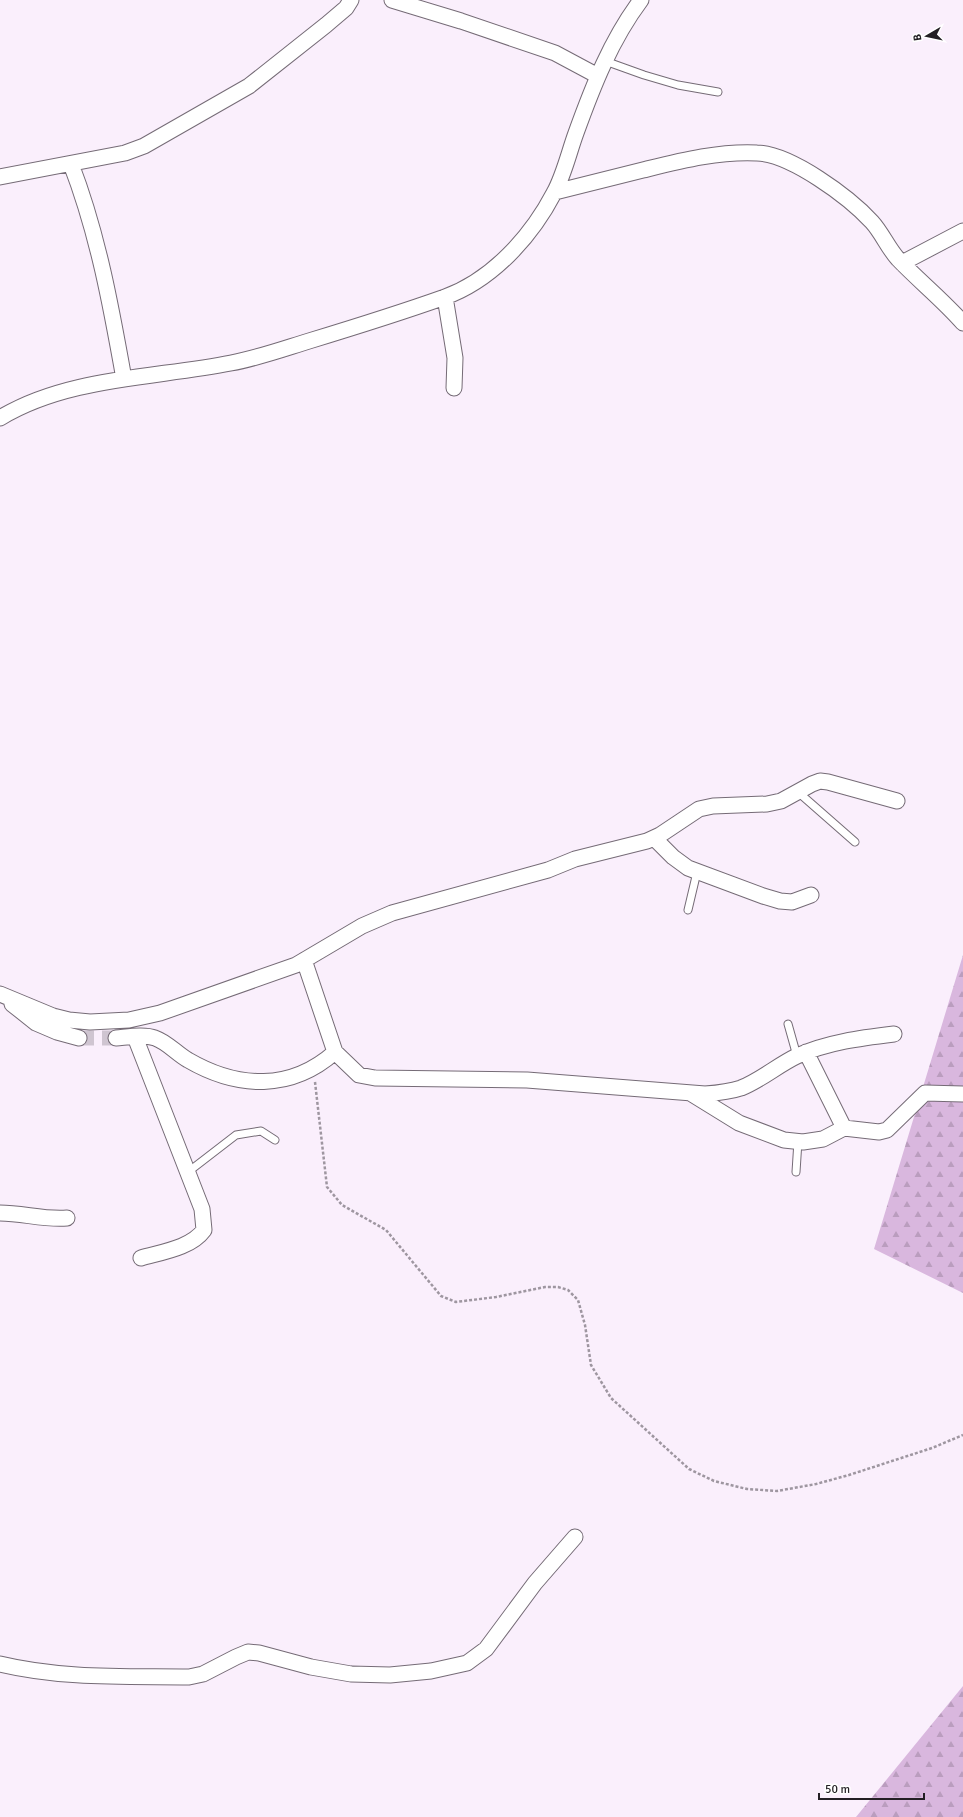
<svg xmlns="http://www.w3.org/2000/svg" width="963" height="1817" viewBox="0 0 963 1817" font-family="Signika,sans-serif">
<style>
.forest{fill:url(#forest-firs)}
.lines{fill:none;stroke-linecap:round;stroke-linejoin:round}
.street-tunnel{stroke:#cfc5d1;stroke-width:15;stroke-dasharray:15 8;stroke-linecap:butt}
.lane-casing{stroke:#756b76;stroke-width:9}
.street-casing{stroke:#756b76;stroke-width:17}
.path{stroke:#9e96a0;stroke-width:2.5;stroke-dasharray:3 2;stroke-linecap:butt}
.lane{stroke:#fff;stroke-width:7}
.street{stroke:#fff;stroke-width:15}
</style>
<defs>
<pattern id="forest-firs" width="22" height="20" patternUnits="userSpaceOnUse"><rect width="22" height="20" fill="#d9b7de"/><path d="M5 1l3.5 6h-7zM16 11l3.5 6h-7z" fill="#ba9dbe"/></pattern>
</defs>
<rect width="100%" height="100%" fill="#faeffc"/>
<path class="forest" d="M963 955V1293L874 1249Z
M963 1686V1817H856Z"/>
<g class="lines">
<path class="street-tunnel" d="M79 1038H116"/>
<defs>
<path id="lane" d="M605 61 644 75 678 85 718 92
M798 792 855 842
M688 910 697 872
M788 1024 797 1056
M188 1172 236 1135 261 1131 275 1140
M796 1172 798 1141"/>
<path id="street" d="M392 0 461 21 555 53 598 76
M71 164C98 234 111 306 124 379
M0 177 125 153 144 146 249 86 326 25 346 8 351 0
M555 192C584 185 614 177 643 170 680 161 719 151 757 153 791 154 849 197 872 222 882 233 888 248 898 259 919 281 943 300 963 323
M902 263 963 231
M445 297 455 358 454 388
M0 418C67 377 156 378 231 363 258 358 283 349 309 341 355 327 400 313 445 297 492 280 531 237 554 193 564 175 569 152 576 133 593 86 611 40 641 0
M654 838 673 857 688 868 763 896 780 901 792 902 811 895
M304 960 335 1052 359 1075 375 1078 527 1080 705 1094C718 1093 729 1092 741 1088 761 1080 778 1065 797 1056 828 1042 861 1038 894 1034
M0 994 53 1016 69 1020 90 1022 129 1020 160 1013 296 965 362 926 392 913 548 870 575 859 647 841 660 835 699 809 713 806 767 804 781 801 812 784 820 781 828 782 897 801
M12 1004 36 1023 57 1032 79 1038
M135 1037 202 1209 204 1230C191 1248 162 1252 141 1258
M116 1038C128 1037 144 1034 155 1038 167 1042 177 1054 188 1060 238 1089 291 1091 335 1052
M806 1052 844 1128
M692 1094 739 1123 784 1140 803 1142 823 1139 844 1128 879 1132 887 1130 925 1093 963 1094
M0 1213C23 1213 44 1220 67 1218
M0 1664C62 1679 126 1676 189 1677L203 1674 236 1657 248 1652 259 1653 311 1667 351 1674 390 1675 431 1671 467 1663 486 1649 535 1583 575 1537"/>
</defs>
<use href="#lane" class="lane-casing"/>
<use href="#street" class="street-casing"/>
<path class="path" d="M315 1082 327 1187 342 1205 386 1230 441 1296 456 1302 496 1297 545 1287H558L568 1290 578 1300 585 1325 591 1365 611 1398 689 1469 714 1481 747 1489 777 1491 816 1484 849 1475 932 1448 963 1435"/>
<use href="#lane" class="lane"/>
<use href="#street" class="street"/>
</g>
<g transform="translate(927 36) rotate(261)" stroke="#ffffff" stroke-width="3" paint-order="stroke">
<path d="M0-3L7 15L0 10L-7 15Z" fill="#231f24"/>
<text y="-6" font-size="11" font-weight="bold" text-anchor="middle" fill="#231f24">B</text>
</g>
<path d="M819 1793v6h105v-6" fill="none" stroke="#231f24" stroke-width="2"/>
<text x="825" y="1793" font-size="12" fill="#231f24" stroke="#ffffff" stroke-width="3" paint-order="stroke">50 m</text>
</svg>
